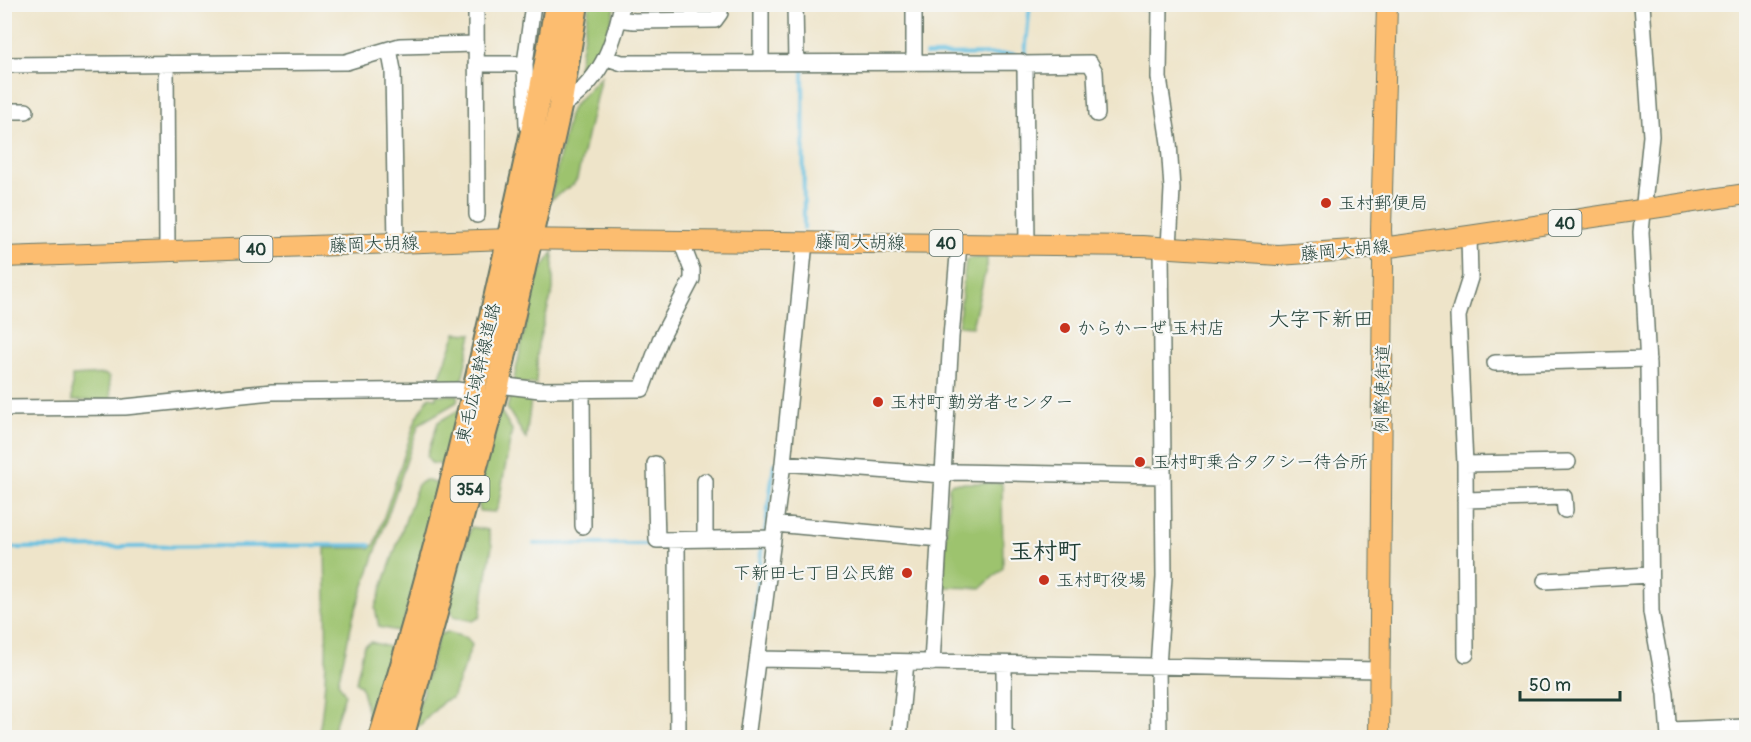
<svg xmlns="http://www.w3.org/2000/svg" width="1751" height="742" viewBox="0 0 1751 742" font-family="Pangolin,'Klee One',sans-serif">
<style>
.green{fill:#9dc36e;stroke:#5e8051;stroke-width:1.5}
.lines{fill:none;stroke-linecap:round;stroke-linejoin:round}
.stream{stroke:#63c0e1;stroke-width:4}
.minor-casing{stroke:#677768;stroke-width:18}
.major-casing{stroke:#677768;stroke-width:22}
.highway-casing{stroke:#677768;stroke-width:26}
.minor{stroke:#fff;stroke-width:15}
.major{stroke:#fcbd6f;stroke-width:20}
.highway{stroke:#fcbd6f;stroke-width:22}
.poi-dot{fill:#c8321e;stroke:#f6f6f2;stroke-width:2}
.labels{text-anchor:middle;stroke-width:4.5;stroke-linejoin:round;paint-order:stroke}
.shield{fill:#f6f6f2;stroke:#60746d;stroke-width:1.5}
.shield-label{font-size:16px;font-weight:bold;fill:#1f3d34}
.poi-label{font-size:18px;fill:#1f3d34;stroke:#f6f6f2;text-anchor:start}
.street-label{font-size:18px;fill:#1f3d34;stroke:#f6f6f2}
.quarter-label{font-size:21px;fill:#1f3d34;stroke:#f6f6f2}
.district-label{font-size:24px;font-weight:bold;fill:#1f3d34;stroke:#f6f6f2}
</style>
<rect width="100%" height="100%" fill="#f6f6f2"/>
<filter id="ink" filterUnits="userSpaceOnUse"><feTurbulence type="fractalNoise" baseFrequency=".0167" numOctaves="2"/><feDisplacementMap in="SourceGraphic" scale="12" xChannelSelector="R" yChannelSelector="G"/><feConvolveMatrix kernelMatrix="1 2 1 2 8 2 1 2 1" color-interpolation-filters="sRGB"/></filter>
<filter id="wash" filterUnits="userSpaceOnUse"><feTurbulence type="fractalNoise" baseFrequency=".008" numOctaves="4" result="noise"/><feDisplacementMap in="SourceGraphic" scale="24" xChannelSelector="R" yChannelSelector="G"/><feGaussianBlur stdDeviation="1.35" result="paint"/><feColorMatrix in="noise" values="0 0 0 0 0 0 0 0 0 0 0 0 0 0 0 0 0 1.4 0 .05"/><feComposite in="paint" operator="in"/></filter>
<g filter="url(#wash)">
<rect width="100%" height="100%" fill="#eee4c9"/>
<path class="green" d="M589 5H616L598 60 579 83 577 75Z
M601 76 577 179 573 185 550 200 569 115 573 106Z
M553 252V290L538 344 536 384 513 383 537 276Z
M970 258H987V265L972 327 958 326 966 260Z
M456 333 472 334 461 385 437 384Z
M104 374 109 377 111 400 72 401V376Z
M511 394H529L531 399 526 439 507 408Z
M436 395H458L457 402 419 424 353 618 338 682 345 694 331 737 318 738C330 676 326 611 325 548H370L375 544 416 419 429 397 436 398Z
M462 408 447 465 431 463 427 456 438 422Z
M500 410 512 430 498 507 495 512 480 511 477 494Z
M425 480 441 485 402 628 397 631 379 627 375 608 418 484Z
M953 483H1002L1003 568 981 588 943 587 949 486Z
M471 527 488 530 492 546 480 617 473 621 453 616 449 600Z
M447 632 467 638 472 645 452 698 444 701 419 726H413L439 635Z
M371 642 389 647 393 663 373 724 370 723 361 686 356 682 364 646Z"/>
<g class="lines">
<path class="stream" d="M1128 4 1153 11
M1167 7 1168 4
M1025 54 1030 4
M926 55 1014 54
M803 69 804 228
M765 532 774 464
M534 544H650
M4 548 370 545
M754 624 762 543"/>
</g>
</g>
<g filter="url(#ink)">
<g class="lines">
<defs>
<path id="minor" d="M476 4 477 215
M761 4V63
M795 4 796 62
M914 4V62
M1160 4 1159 78 1169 143 1172 189 1169 248
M1642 4 1651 136 1641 232 1648 365 1651 612 1666 694 1669 738
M619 19 634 21 715 20 720 13V4
M389 49 393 70 396 243
M607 58 622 63 1021 62 1025 69 1027 244
M166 63 167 251
M476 64H525
M1024 64 1090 63 1095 72 1097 114
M4 65 346 62 400 46 476 44
M560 107C600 82 613 48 622 4
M4 111H26
M527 126 525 64 533 4
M1495 363 1648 359
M498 385 540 390 642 389 660 340 692 279V270L681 241
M582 390 583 526
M4 408 125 407 272 392 457 390 475 393
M783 463 943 475 954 472 1163 476
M655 464 657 540 773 538
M1465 464 1568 462
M705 481V539
M1465 500 1564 497 1565 510
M775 524 940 539
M677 540 678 738
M1545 581 1650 575
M1466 654 1465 464 1458 316 1470 278 1469 236
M758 659 1381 670
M932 663 951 337 959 244
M1004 664V735L1009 738
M1669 730 1746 727
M747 738 783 463 805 242
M899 738 906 662
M1159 738 1158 667 1164 577 1161 247"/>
<path id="major" d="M4 257 508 239 1142 246 1278 255 1382 248 1469 236 1746 194
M1379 738 1383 263 1381 230 1387 4"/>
<path id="highway" d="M380 738C431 574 471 408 508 241 525 162 544 84 556 4
M402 738 498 385 560 107 577 4"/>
</defs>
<use href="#minor" class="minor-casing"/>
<use href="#major" class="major-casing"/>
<use href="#highway" class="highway-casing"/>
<use href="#minor" class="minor"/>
<use href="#major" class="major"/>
<use href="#highway" class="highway"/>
</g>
</g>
<g class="poi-dot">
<circle cx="1326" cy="203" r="6"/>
<circle cx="1065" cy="328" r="6"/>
<circle cx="878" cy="402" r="6"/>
<circle cx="1140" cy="462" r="6"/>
<circle cx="907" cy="573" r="6"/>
<circle cx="1044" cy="580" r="6"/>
</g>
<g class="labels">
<g class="shield">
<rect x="1548.5" y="210" width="33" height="26" rx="4.5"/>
<rect x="929.5" y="230" width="33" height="26" rx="4.5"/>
<rect x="239.5" y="236" width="33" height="26" rx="4.5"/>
<rect x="450.5" y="476" width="39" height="26" rx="4.5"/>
</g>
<g class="shield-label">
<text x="1565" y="229">40</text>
<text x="946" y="249">40</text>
<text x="256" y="255">40</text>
<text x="470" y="495">354</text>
</g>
<g class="poi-label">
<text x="1338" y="209">玉村郵便局</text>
<text x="1077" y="334">からかーぜ 玉村店</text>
<text x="890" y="408">玉村町 勤労者センター</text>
<text x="1152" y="468">玉村町乗合タクシー待合所</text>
<text x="895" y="579" text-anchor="end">下新田七丁目公民館</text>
<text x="1056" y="586">玉村町役場</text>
</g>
<g class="street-label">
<text transform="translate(860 242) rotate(1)" y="6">藤岡大胡線</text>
<text transform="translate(374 244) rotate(-2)" y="6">藤岡大胡線</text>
<text transform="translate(1345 250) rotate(-5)" y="6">藤岡大胡線</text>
<text transform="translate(478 373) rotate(-77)" y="6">東毛広域幹線道路</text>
<text transform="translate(1382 389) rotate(-89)" y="6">例幣使街道</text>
</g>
<g class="quarter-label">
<text x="1321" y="326">大字下新田</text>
</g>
<g class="district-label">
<text x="1045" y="559">玉村町</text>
</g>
</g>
<rect width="1751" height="742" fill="none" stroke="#f6f6f2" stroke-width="24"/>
<path d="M1520 691v9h100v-9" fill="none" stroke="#1f3d34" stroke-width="3"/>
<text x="1529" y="691" font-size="18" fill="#1f3d34" stroke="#f6f6f2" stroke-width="4.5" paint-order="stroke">50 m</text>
</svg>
